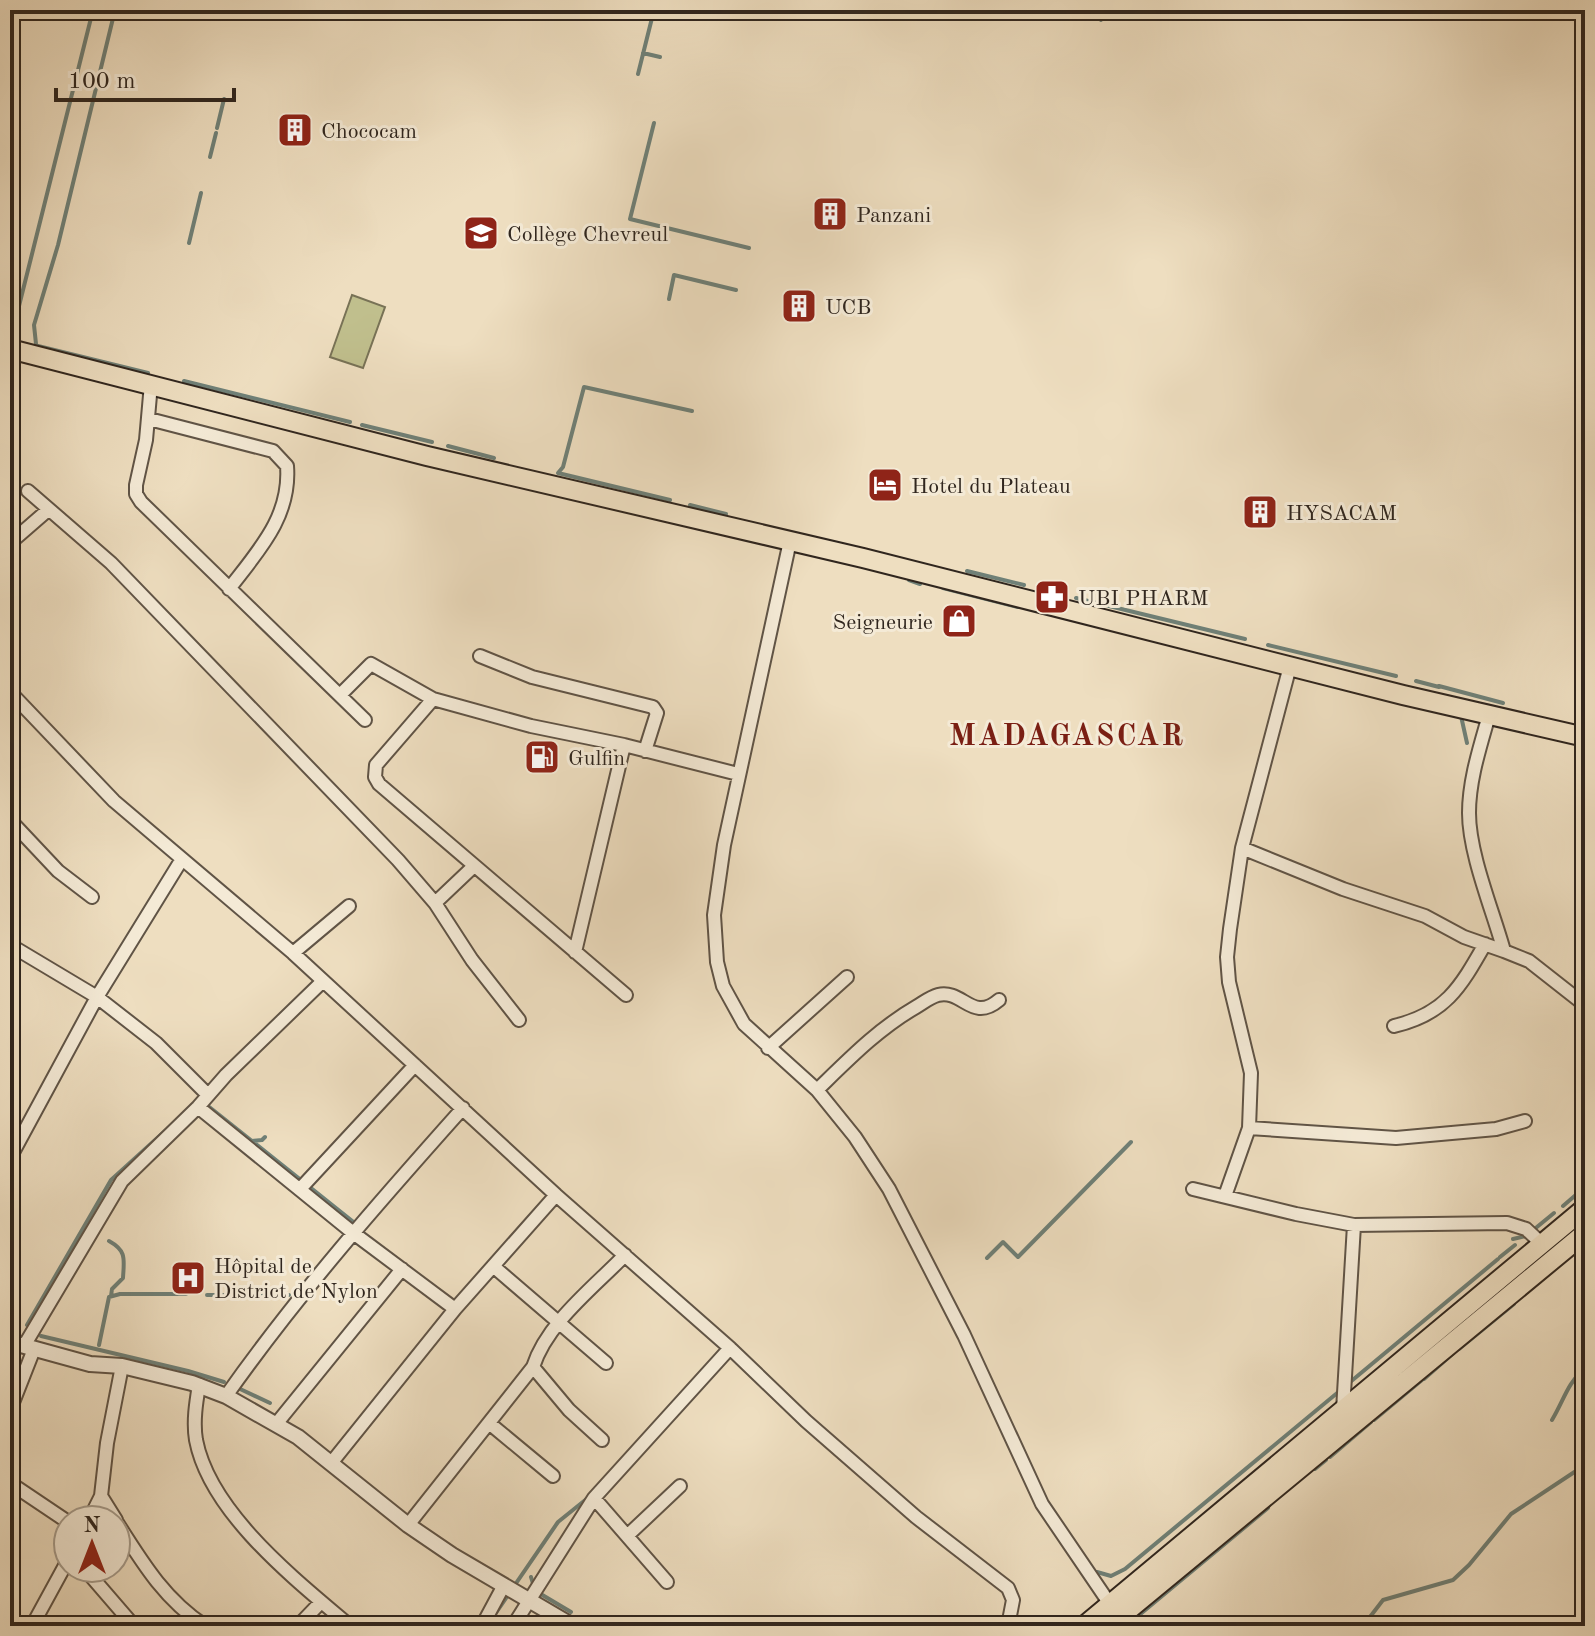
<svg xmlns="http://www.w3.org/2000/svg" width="1595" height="1636" viewBox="0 0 1595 1636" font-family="'Old Standard TT',serif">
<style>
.green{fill:#c0bf8d;stroke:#787256;stroke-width:2}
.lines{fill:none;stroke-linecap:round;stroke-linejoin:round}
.stream{stroke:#6f8077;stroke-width:4}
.minor-casing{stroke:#605446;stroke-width:16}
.tertiary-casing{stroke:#605446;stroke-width:18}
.primary-casing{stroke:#30261e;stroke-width:22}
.minor{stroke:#f4ead6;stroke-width:12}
.tertiary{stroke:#f4ead6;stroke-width:14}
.primary{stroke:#eedec0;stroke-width:18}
.labels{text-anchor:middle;stroke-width:6;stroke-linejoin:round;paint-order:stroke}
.poi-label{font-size:22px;fill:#30261e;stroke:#f4ead6;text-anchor:start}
.district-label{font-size:30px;font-weight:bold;letter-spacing:2px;fill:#7a1f14;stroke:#f4ead6}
</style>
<rect width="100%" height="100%" fill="#eedec0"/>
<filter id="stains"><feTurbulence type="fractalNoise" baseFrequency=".0025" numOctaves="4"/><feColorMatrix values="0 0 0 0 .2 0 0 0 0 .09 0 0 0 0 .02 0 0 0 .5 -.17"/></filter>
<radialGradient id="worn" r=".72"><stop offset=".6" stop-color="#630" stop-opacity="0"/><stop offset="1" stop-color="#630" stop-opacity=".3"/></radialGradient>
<path class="green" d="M352 295 385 307 363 368 330 357Z"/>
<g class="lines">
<path class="stream" d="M1101 20 1104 10
M643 53 660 57
M638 74 654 10
M654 123 630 219 749 248
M217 128 224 99
M210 157 216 133
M189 243 201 193
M669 299 674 275 736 290
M10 329 17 314 93 10
M36 344 34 325 58 245 115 10
M38 346 148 373
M184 381 350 422
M362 425 432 442
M448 446 494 458
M670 500 558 473 563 467 584 387 692 411
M690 505 726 514
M967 571 1024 585
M909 580 920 584
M943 588 1018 607
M1076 598 1245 639
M1268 645 1396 676
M1416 681 1439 687
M1439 686 1503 703
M1461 716 1467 743
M1585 760 1579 789 1585 828
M203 1102 356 1224
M252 1141 262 1140 265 1137
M1563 1206 1585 1187
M1513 1239 1526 1236 1554 1213
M109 1241C127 1251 124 1259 123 1278L112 1289 111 1296
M1500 1257 1515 1245
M987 1258 1003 1242 1018 1257 1131 1142
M207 1295H223
M234 1295H289
M27 1325 111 1180 175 1122
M41 1336 188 1371 224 1382
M99 1345 109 1297 120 1294H186
M1459 1349 1514 1304
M1424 1379 1457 1350
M1349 1383 1498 1259
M238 1388 270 1403
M1374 1420 1422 1380
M1552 1420C1565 1398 1566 1386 1585 1367
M1330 1457 1371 1422
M1315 1469 1326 1460
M1097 1572 1111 1576 1125 1569 1342 1389
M531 1577 534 1587
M539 1593 571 1612
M493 1617 558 1522 589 1497
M1126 1626 1268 1508
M1363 1626 1383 1600 1453 1580 1469 1565 1511 1514 1585 1465"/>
<defs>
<path id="minor" d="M151 384 146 440 136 485V494L141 502 365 720
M149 419 273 451 287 466C291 517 258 551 229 589
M28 491 111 563 398 860 435 903 472 960 519 1020
M790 541 724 845 714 915 717 962 723 986 744 1024 817 1090 855 1137 889 1189 964 1335 1042 1504 1114 1610
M10 543 48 510
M480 656 532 677 653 707 657 713 645 751
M10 692 114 801 293 953 556 1195 730 1348 806 1421 916 1517 1008 1588 1013 1600 1008 1626
M340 695 371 664 433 699 531 726 624 745 738 774
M433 699 376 765 375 777 379 784 626 995
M1489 715C1480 747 1469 780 1469 813 1469 854 1493 911 1504 951L1529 961 1585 1005
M10 820 58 871 92 897
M1242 848 1343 889 1425 916 1464 937 1504 951
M435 903 474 866
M10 945 97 997 156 1043 208 1095
M575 952 624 745
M293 953 349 906
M1394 1026C1445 1014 1460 988 1485 944
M768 1048 847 977
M817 1090C849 1059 878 1029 916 1007 923 1003 930 997 938 995 963 989 972 1023 999 1000
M198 1107 352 1232 455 1309
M1249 1128 1396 1138 1496 1129 1525 1121
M10 1158 97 997 182 859
M300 1189 415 1065
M1193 1189 1296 1214 1354 1225 1507 1223 1526 1229 1542 1244
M1225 1196 1249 1128 1251 1073 1229 982 1227 957 1230 929 1242 848 1290 666
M493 1266 606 1363
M24 1346 122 1181 198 1107 226 1075 323 981
M533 1367 569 1410 602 1440
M199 1385C196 1403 193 1422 196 1440 210 1513 296 1580 350 1626
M226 1396C298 1294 380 1201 463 1108
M10 1410 34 1349
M1343 1410 1354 1225
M277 1423 402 1269
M489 1423 553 1476
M332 1462 455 1309 556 1195
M10 1483 68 1522
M101 1496 116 1520
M594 1498 667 1582
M89 1520 101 1496 107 1443 122 1366
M116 1521C142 1562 164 1599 205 1626
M408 1525 533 1367C547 1323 593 1288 625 1255
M627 1536 680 1486
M84 1568 134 1626
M32 1626 68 1560
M298 1626 321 1602
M482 1626 504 1585
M513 1626 594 1498 730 1348"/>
<path id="tertiary" d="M10 1342 90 1364 122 1366 192 1383 226 1396 298 1437 408 1525 452 1555 573 1626"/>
<path id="primary" d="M10 349 427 456 863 558 1403 695 1585 737
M1084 1626 1585 1208
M1109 1626 1585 1233"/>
</defs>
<use href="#minor" class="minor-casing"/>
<use href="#tertiary" class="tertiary-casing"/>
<use href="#primary" class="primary-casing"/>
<use href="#minor" class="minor"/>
<use href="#tertiary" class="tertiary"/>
<use href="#primary" class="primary"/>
</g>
<defs>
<symbol id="building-square" viewBox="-11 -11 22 22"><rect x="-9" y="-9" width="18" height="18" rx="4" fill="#8f2418" stroke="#f4ead6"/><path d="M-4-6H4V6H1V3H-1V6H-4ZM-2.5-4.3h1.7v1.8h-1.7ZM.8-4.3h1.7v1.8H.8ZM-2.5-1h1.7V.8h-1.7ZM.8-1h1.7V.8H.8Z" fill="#fff"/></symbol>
<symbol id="school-square" viewBox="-11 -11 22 22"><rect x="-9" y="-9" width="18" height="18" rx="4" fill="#8f2418" stroke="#f4ead6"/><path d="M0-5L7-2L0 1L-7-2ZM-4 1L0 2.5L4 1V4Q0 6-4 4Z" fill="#fff"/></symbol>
<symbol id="hotel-square" viewBox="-11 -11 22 22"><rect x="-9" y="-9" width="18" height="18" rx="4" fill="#8f2418" stroke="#f4ead6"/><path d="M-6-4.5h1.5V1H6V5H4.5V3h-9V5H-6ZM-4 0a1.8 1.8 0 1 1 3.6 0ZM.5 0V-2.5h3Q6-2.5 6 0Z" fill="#fff"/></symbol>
<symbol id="pharmacy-square" viewBox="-11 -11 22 22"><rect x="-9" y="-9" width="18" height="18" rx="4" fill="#8f2418" stroke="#f4ead6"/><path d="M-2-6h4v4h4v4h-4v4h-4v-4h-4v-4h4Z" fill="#fff"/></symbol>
<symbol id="shop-square" viewBox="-11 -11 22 22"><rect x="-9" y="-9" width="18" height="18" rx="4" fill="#8f2418" stroke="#f4ead6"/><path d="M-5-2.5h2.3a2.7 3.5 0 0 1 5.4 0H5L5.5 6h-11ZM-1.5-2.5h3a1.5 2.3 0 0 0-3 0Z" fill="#fff"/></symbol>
<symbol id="fuel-square" viewBox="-11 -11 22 22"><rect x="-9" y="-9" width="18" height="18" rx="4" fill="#8f2418" stroke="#f4ead6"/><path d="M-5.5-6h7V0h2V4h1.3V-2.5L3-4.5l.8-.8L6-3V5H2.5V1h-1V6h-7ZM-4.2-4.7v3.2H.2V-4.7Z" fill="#fff"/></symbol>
<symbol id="hospital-square" viewBox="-11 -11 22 22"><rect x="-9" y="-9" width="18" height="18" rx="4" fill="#8f2418" stroke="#f4ead6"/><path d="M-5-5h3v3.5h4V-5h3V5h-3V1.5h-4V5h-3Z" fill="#fff"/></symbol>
</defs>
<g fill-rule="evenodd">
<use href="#building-square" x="275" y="110" width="40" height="40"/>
<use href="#building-square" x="810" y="194" width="40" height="40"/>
<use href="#school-square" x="461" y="213" width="40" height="40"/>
<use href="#building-square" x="779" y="286" width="40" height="40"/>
<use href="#hotel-square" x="865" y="465" width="40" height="40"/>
<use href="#building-square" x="1240" y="492" width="40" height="40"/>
<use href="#pharmacy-square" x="1032" y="577" width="40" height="40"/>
<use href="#shop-square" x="939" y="601" width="40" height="40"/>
<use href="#fuel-square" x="522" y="737" width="40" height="40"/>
<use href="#hospital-square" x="168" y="1258" width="40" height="40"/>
</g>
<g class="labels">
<g class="poi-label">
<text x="321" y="138">Chococam</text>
<text x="856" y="222">Panzani</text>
<text x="507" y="241">Collège Chevreul</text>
<text x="825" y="314">UCB</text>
<text x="911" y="493">Hotel du Plateau</text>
<text x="1286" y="520">HYSACAM</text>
<text x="1078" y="605">UBI PHARM</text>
<text x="933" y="629" text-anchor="end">Seigneurie</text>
<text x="568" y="765">Gulfin</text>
<text x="214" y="1273">Hôpital de<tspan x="214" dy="25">District de Nylon</tspan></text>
</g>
<g class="district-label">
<text x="1067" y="745">MADAGASCAR</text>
</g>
</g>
<rect width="1595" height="1636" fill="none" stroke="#eedec0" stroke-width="40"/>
<rect x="12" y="12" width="1571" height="1612" fill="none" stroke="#30261e" stroke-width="4"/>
<rect x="20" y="20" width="1555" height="1596" fill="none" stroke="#30261e" stroke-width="2"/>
<g transform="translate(92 1544)"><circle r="38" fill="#f4ead6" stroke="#a69c8c" stroke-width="2"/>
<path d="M0-6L14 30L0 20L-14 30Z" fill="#8f2418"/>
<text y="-12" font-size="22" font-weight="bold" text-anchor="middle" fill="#30261e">N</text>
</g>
<path d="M56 88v12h178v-12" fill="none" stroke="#30261e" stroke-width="4"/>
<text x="68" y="88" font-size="24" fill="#30261e" stroke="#f4ead6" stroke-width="6" paint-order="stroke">100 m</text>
<rect width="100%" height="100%" filter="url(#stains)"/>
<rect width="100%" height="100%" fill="url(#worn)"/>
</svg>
